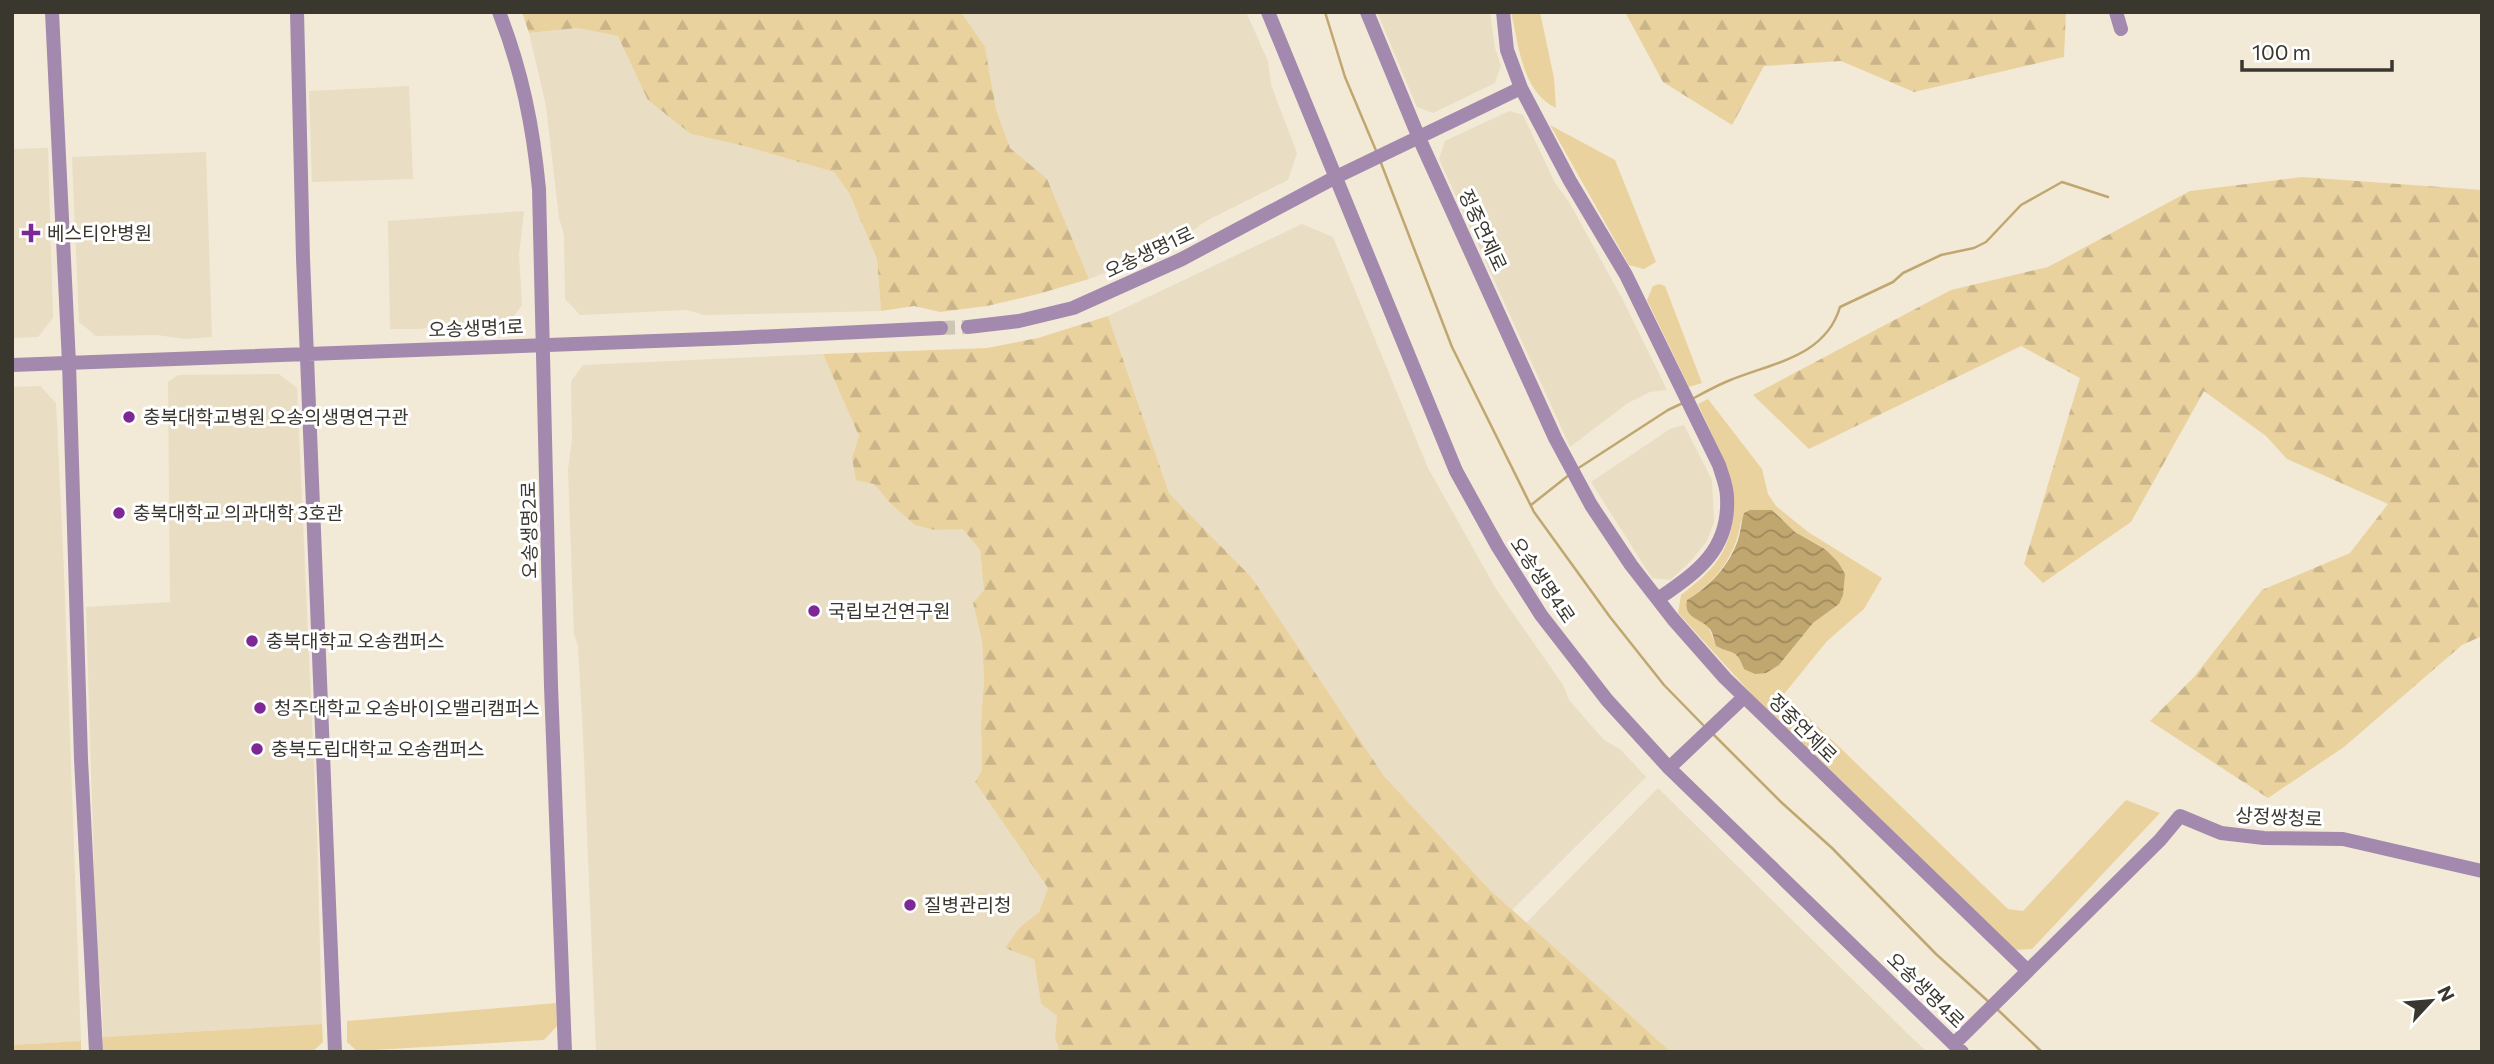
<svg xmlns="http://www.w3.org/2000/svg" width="2494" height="1064" viewBox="0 0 2494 1064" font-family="Commissioner,'Noto Sans KR',sans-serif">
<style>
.built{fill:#e9ddc4}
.green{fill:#ead29f;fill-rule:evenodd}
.forest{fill:url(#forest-firs)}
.water{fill:url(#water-waves)}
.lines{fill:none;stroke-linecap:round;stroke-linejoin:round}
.stream{stroke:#c0a770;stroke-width:2.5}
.minor-tunnel{stroke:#cdc6b5;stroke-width:14;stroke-dasharray:14 7;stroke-linecap:butt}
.minor{stroke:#a489ae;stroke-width:14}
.poi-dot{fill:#7e2897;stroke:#fff;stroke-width:2.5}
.labels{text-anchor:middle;stroke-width:6;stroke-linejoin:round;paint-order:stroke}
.street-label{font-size:19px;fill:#3a372f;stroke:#fff}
.poi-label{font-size:19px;fill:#3a372f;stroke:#fff;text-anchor:start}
</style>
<defs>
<pattern id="forest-firs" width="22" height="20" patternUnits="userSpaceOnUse" patternTransform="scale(1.75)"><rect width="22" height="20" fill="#ead29f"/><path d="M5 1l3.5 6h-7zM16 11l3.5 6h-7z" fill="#c9b589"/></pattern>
<pattern id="water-waves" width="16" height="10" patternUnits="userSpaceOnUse" patternTransform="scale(1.75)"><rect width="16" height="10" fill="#c0a770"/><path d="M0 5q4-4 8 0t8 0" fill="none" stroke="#9d895c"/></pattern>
</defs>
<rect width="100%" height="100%" fill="#f2ead7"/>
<path class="built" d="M961 12H1246L1268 61 1271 85 1297 153 1288 180 1206 221 1182 238 1148 256 1089 279 1048 183 1010 148 996 109 985 47Z
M1377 12H1490L1495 48 1501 66 1495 83 1433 113 1417 107Z
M577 28 618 36 627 52 691 134 744 146 834 172 849 193 877 259 881 311 704 315 687 310 580 315 565 299 564 235 559 218 546 106 529 33Z
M409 86 413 179 312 182 309 91Z
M1509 111 1523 115 1555 183 1569 202 1623 300 1667 390 1650 392 1628 403 1570 447 1439 159 1445 141Z
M48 148 53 318 38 337 12 338V149Z
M206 152 212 337 185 339 157 335 96 336 79 322 72 157Z
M524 211 519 255 522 305 511 320 438 324 421 329H390L388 221Z
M1302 224 1333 237 1428 468 1496 589 1563 685 1569 700 1604 740 1621 750 1646 777 1512 910 1490 890 1384 776 1252 578 1169 493 1108 316Z
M823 354 859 436 852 458 890 503 935 530 963 528 980 550 984 590 973 603 982 641 984 679 981 722 982 770 975 782 1048 888 1039 912 1020 927 1034 959 1041 1004 1057 1016 1055 1038 1060 1052H596L583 735 578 646 574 634 568 469 572 440 571 381 583 365Z
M279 374 297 388 317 835 322 1024 103 1037 101 987 97 965 86 607 170 602 168 382 178 375Z
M40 386 56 403 64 572 81 1041 12 1045V387Z
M1684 425 1712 480 1714 522 1707 541 1690 562 1670 580 1652 578 1591 482 1670 429Z
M1658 788 1907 1033 1927 1052H1671L1526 923Z"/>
<path class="green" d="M1511 12H1540L1554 78 1556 108C1522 92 1519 46 1511 12Z
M1550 125 1615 160 1656 262 1644 269 1629 265Z
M1659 284 1665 286 1702 383 1689 387 1647 300 1653 286Z
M1708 399 1762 469 1768 494 1776 506 1808 532 1882 578 1864 609 1827 641 1784 694 2008 909 2023 911 2126 800 2160 813 2032 949 2014 950 1767 711 1678 613 1681 595C1696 583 1713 570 1722 553 1750 502 1719 451 1698 404ZM1772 510 1795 532 1826 549 1839 604 1813 623 1779 665 1744 669C1736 648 1733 655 1716 646L1709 628 1687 600C1717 581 1736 555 1741 521Z
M556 1003 557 1026 544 1040 357 1051 347 1042V1021Z
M322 1024 323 1042 312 1052H101L103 1037Z
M81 1041V1052H12V1045Z"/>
<path class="forest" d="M522 12H961L985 47 996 109 1010 148 1047 179 1089 279 1038 294 987 306 940 312 914 306 881 311 877 259 849 193 834 172 744 146 691 134 648 100 618 36 577 28 529 33Z
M1625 12H2066L2064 57 1914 92 1841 61 1764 66 1732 125 1663 82Z
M2302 177 2482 190V636L2462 645 2344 747 2268 798 2150 721 2194 677 2262 590 2350 553 2388 504 2287 459 2266 436 2204 391 2131 522 2043 583 2024 564 2080 378 2021 346 1809 449 1753 395 1951 290 2048 267 2190 191Z
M1108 316 1169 493 1252 578 1384 776 1490 890 1671 1052H1060L1055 1038 1057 1016 1041 1004 1034 959 1005 948 1020 927 1039 912 1048 888 975 782 982 770 981 722 984 679 982 641 973 603 984 590 980 550 963 529 935 530 915 525 890 503 874 484 856 480 852 458 859 436 823 354 987 348 1038 338Z"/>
<path class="water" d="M1750 510H1772L1795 532 1825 549 1838 562 1845 574 1843 595 1839 604 1813 623 1779 665 1766 673 1755 674 1744 669C1736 648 1733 655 1716 646 1714 641 1713 633 1710 629 1701 618 1683 619 1687 600 1710 586 1729 566 1738 540 1741 531 1741 522 1744 513Z"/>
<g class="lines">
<path class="stream" d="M1325 12 1345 77 1377 153
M1381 163 1452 347 1534 512 1610 617 1664 685 1706 728
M1694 398C1705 392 1716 386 1728 381 1770 363 1825 358 1840 307L1893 282 1903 273 1941 255 1974 248 1986 242 2021 205 2062 182 2108 197
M1577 469 1668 410 1685 402
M1531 505 1569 475
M1714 735 1781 802 1832 848 1936 954 1990 1003
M1998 1010 2042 1052"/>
<path class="minor-tunnel" d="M941 328 968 327"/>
<path class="minor" d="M52 12 69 363 81 759 96 1052
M297 12 303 258 335 1052
M499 12C522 71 533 126 539 189L551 686 565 1052
M1268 12 1456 471 1498 547 1541 615 1607 700 1669 768 1962 1052
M1367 12 1419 138 1555 438 1591 505 1631 565 1673 619 1725 678 2028 971
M1503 12 1507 50 1521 88 1570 181 1626 275 1719 465C1722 475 1727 486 1727 497 1730 550 1697 572 1658 599
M2116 12 2121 29
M968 327 1019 321 1073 308 1182 259 1334 178 1521 88
M12 365 735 338 941 328
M1669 768 1744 697
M1954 1044 2160 840 2180 816 2221 833 2264 838 2343 839 2482 871"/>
</g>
<g class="poi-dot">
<path d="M27.5 222.5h7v7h7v7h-7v7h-7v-7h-7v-7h7z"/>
<circle cx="129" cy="417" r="7"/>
<circle cx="119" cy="513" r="7"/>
<circle cx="814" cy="611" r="7"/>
<circle cx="252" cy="641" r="7"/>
<circle cx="260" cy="708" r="7"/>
<circle cx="257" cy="749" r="7"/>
<circle cx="910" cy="905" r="7"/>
</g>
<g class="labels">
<g class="street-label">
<text transform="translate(1483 230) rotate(65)" y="7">정중연제로</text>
<text transform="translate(1149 252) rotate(-25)" y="7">오송생명1로</text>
<text transform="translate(476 328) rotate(-2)" y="7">오송생명1로</text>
<text transform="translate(529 530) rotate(-91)" y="7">오송생명2로</text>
<text transform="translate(1543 580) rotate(56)" y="7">오송생명4로</text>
<text transform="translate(1803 728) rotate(45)" y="7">정중연제로</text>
<text transform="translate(2279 817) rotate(3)" y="7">상정쌍청로</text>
<text transform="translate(1926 990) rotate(44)" y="7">오송생명4로</text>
</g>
<g class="poi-label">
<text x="47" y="240">베스티안병원</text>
<text x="143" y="424">충북대학교병원 오송의생명연구관</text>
<text x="133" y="520">충북대학교 의과대학 3호관</text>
<text x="828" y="618">국립보건연구원</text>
<text x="266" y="648">충북대학교 오송캠퍼스</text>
<text x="274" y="715">청주대학교 오송바이오밸리캠퍼스</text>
<text x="271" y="756">충북도립대학교 오송캠퍼스</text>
<text x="924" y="912">질병관리청</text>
</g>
</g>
<rect width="2494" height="1064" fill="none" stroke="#3a372f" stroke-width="28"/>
<g transform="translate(2431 1001) rotate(64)" stroke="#ffffff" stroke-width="5" paint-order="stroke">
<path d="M0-5L12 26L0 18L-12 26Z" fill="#3a372f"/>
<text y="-10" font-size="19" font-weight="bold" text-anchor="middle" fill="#3a372f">N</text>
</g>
<path d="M2242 60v10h150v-10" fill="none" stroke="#3a372f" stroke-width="3.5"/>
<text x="2252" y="60" font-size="21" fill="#3a372f" stroke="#ffffff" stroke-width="5" paint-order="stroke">100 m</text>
</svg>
